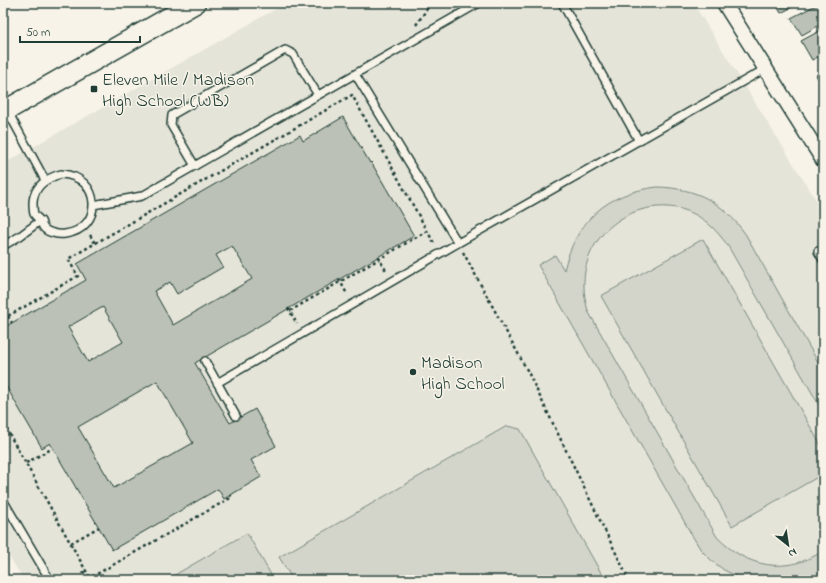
<svg xmlns="http://www.w3.org/2000/svg" width="826" height="583" viewBox="0 0 826 583" font-family="'Indie Flower',sans-serif">
<style>
.built{fill:#e5e4d9}
.green{fill:#d3d5ca;stroke:#79897f}
.building{fill:#bbc1b6;stroke:#1f3d34;fill-rule:evenodd}
.lines{fill:none;stroke-linecap:round;stroke-linejoin:round}
.service-casing{stroke:#1f3d34;stroke-width:10}
.minor-casing{stroke:#1f3d34;stroke-width:17}
.secondary-casing{stroke:#1f3d34;stroke-width:23}
.path{stroke:#1f3d34;stroke-width:2.5;stroke-dasharray:3 3;stroke-linecap:butt}
.service{stroke:#f7f3e8;stroke-width:7}
.minor{stroke:#f7f3e8;stroke-width:14}
.secondary{stroke:#f7f3e8;stroke-width:20}
.poi-dot{fill:#1f3d34;stroke:#f7f3e8;stroke-width:1.5}
.labels{text-anchor:middle;stroke-width:3;stroke-linejoin:round;paint-order:stroke}
.poi-label{font-size:18px;fill:#1f3d34;stroke:#f7f3e8;text-anchor:start}
</style>
<rect width="100%" height="100%" fill="#f7f3e8"/>
<filter id="ink" filterUnits="userSpaceOnUse"><feTurbulence type="fractalNoise" baseFrequency=".025" numOctaves="2"/><feDisplacementMap in="SourceGraphic" scale="8" xChannelSelector="R" yChannelSelector="G"/><feConvolveMatrix kernelMatrix="1 2 1 2 8 2 1 2 1" color-interpolation-filters="sRGB"/></filter>
<g filter="url(#ink)">
<path class="built" d="M286 3H693L823 211V580H274L247 533 166 580H24L3 547V164Z"/>
<path class="green" d="M657 187C697 188 723 202 746 235L823 371V412L728 246C716 229 701 214 681 209 631 197 582 236 584 287 584 295 586 303 588 311L717 537C747 568 786 575 823 551V574L810 580H744L724 570 712 561 701 550 693 537 538 265 555 255 564 270C576 221 606 193 657 187Z
M703 239 823 449V474L732 526 601 296Z
M507 426 520 429 605 580H293L279 557Z
M247 533 274 580H166Z"/>
<path class="building" d="M775 3H800L781 13Z
M820 3H823V23L802 35 791 18Z
M823 29V54L812 60 801 41Z
M823 71V88L816 75Z
M343 117 370 163 371 162 414 236 195 363 230 423 255 409 276 446 251 460 261 477 224 499 218 489 112 550 50 443 42 448 3 381V328L86 280 77 264 300 135 303 141ZM232 246 252 279 173 325 154 291 170 282 177 294 223 267 216 255ZM103 307 123 342 88 362 68 327ZM157 381 193 443 114 488 78 427Z"/>
<g class="lines">
<defs>
<path id="service" d="M562 3 639 141
M355 74 458 243 765 69
M7 110 45 180
M195 166 171 125 172 115 285 50 293 54 318 95
M61 174C102 176 104 229 65 234 59 235 47 233 43 227 42 225 42 223 41 221 39 219 36 217 34 214 33 211 33 206 33 202 34 187 46 178 61 174Z
M93 205 142 196 479 3
M3 246 20 236 40 221
M818 251 823 260
M205 361 236 416
M217 383 458 243
M3 500 50 580"/>
<path id="minor" d="M724 3 823 160"/>
<path id="secondary" d="M3 112 195 3"/>
</defs>
<use href="#service" class="service-casing"/>
<use href="#minor" class="minor-casing"/>
<use href="#secondary" class="secondary-casing"/>
<path class="path" d="M416 25 431 3
M90 235 95 243
M463 252 527 370 629 580
M378 257 387 272
M339 279 347 294
M288 308 297 324
M290 311 427 231
M3 312 10 315
M8 316 12 323
M3 319 78 276 68 259 352 95 435 245
M3 423 90 578 232 497 230 495
M26 463 53 448
M71 543 99 527
M83 580 84 568"/>
<use href="#service" class="service"/>
<use href="#minor" class="minor"/>
<use href="#secondary" class="secondary"/>
</g>
</g>
<g class="poi-dot">
<rect x="90" y="85" width="8" height="8" rx="2"/>
<circle cx="413" cy="372" r="4"/>
</g>
<g class="labels">
<g class="poi-label">
<text x="102" y="85">Eleven Mile / Madison<tspan x="102" dy="21">High School (WB)</tspan></text>
<text x="421" y="368">Madison<tspan x="421" dy="21">High School</tspan></text>
</g>
</g>
<rect width="826" height="583" fill="none" stroke="#f7f3e8" stroke-width="16"/>
<rect x="8" y="8" width="810" height="567" fill="none" stroke="#1f3d34" stroke-width="1.5" filter="url(#ink)"/>
<g transform="translate(788 545) rotate(150)" stroke="#f7f3e8" stroke-width="3" paint-order="stroke">
<path d="M0-3L7 15L0 10L-7 15Z" fill="#1f3d34"/>
<text y="-6" font-size="11" font-weight="bold" text-anchor="middle" fill="#1f3d34">N</text>
</g>
<path d="M20 36v6h120v-6" fill="none" stroke="#1f3d34" stroke-width="2"/>
<text x="26" y="36" font-size="12" fill="#1f3d34" stroke="#f7f3e8" stroke-width="3" paint-order="stroke">50 m</text>
</svg>
